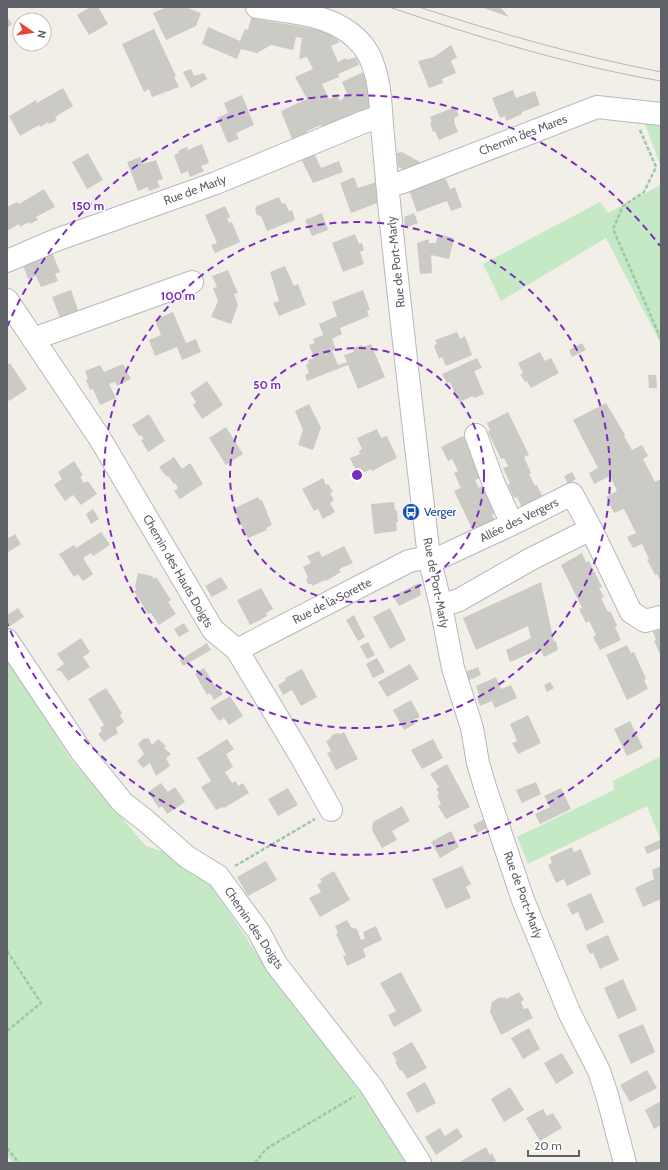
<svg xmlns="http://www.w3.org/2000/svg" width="668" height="1170" viewBox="0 0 668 1170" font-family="Cabin,sans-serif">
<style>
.green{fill:#c5e8c5}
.building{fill:#cccac5}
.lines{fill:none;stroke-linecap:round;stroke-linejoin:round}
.minor-casing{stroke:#b5b8bc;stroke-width:24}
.path{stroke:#9cc7a9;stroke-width:2.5;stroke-dasharray:4 2;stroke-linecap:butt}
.minor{stroke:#fff;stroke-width:22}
.tram{stroke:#b6b7b8;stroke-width:1}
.ring{fill:none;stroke:#7b2cbf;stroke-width:2;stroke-dasharray:7 5}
.labels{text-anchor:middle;stroke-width:3;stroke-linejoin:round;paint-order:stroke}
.street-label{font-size:12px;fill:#5f6368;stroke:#fff}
.transit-label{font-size:12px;fill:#164399;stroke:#fff;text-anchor:start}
.centre{fill:#7b2cbf;stroke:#fff;stroke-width:2}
.ring-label{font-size:12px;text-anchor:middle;font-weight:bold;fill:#7b2cbf;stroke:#fff;stroke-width:3;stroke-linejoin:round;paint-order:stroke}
</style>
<rect width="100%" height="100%" fill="#f1efe8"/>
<path class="green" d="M644 121H661V167Z
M661 185V344L606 238 501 301 483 264 600 202 608 213Z
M7 658 70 758 146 846 179 857 207 879 271 975 365 1092 409 1163H13L7 1155Z
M661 756V841L647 806 528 864 517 837 614 790 613 781Z"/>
<path class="building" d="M90 7H98L108 24 89 35 77 15Z
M167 7H185L201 13 196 26 166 40 153 13Z
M481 7H500L509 17Z
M7 17 12 24 7 28Z
M251 18 304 27 326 32 333 36 340 42 331 46 338 62 346 58 347 60 356 57 359 65 338 74 339 77 322 84 329 99 337 96 340 101 347 94 342 82 363 72 368 83 371 108 323 132 321 125 307 131 310 138 294 144 281 111 307 99 295 77 313 69 307 57 299 59 302 38 296 37 293 50 271 45 257 53 241 49 237 59 202 44 208 27 240 41 245 29 248 30Z
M154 29 176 76 174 77 179 87 152 97 149 89 144 92 122 44Z
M451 45 457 57 451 61 456 73 442 79 443 83 429 88 418 61 434 57Z
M191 69 194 76 204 73 207 79 191 88 183 72Z
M63 88 73 106 55 117 57 120 49 124 48 122 40 127 39 125 20 136 9 116 36 100 37 103Z
M513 90 516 98 535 91 540 105 522 112V114L506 121 505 116 500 118 492 98Z
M242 95 254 125 236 133 239 139 228 143 217 118 228 113 224 103Z
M455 107 459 116 455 117 454 122 458 132 439 140 435 131 433 132 430 123 432 122 430 117Z
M202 144 209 163 201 166 204 171 190 177 188 171 181 174 174 155 179 153 178 151 187 147 188 150Z
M313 151 321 168 339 161 343 172 313 183 300 157Z
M402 152 420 162 419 166 407 171 398 167 397 153Z
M88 153 103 180 87 189 72 162Z
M140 157 143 164 156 160 163 179 157 181 160 187 149 191 148 187 138 191 127 162Z
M354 177 358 188 377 182 380 202 351 213 340 183Z
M445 177 450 189 455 187 462 207 451 211 447 201 417 212 409 190Z
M44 189 55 207 36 217 38 220 30 224 29 222 20 227 19 224 7 231V207L17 202 19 204Z
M279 197 282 204 285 203 289 211 292 210 295 220 267 231 261 216 257 215 255 209 257 206Z
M225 206 230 217 227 219 229 223 232 222 240 242 215 253 211 245 217 243 205 215Z
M322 213 328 230 312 236 305 220Z
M414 213 418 223 405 228 404 217Z
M355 234 359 244 362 243 364 250 360 252 364 264 343 272 332 243Z
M438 234 454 238 449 259 431 255 432 273 420 274 417 243 429 239V243H436Z
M51 250 60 272 55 274 58 281 41 287 36 276 28 279 22 263Z
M285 266 294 286 298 284 306 305 279 316 273 303 279 301 270 272Z
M228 270 238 293 234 294 238 305 231 324 211 317 218 301 213 288 217 287 212 276Z
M71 290 79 313 61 320 52 297Z
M363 290 370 310 367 311 369 316 340 328 342 334 332 339 336 349 332 351 338 365 347 362 344 355 354 352 353 348 362 345 363 347 371 344 385 377 358 389 348 365 307 381 305 375 309 373 306 365 309 363 308 360 314 358 309 345 315 343 313 339 323 335 319 324 337 316 332 302Z
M173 312 186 343 196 339 201 352 182 360 177 347 155 356 149 340 161 335 155 320Z
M457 332 460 339 465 336 472 355 446 366 442 357 439 359 434 346 437 344 435 340Z
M582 343 586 350 572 357 569 350Z
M540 352 545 361 551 358 559 373 531 388 527 381 525 382 520 374 523 373 518 363Z
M477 358 482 368 474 371 484 394 474 398 473 396 459 402 450 382 447 383 442 374Z
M10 363 27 389 9 401 7 397V365Z
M123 364 131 379 117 386 115 382 109 384 116 398 100 405 93 389 90 390 86 380 88 379 85 371 100 365 104 372Z
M648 375H656L657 388H649Z
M207 381 223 405 202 419 193 405 196 402 190 393Z
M606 403 625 435 624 436 632 450 642 445 648 456 643 459 655 482 661 479V582L657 574 655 575 647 560 649 559 642 544 633 548 627 537 636 533 624 509 614 513 606 497 617 491 610 476 594 484 589 473 598 468 573 420Z
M309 404 321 428 313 450 298 445 303 430 295 411Z
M508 412 529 455 524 457 531 473 529 474 535 486 537 485 544 499 523 510 517 497 514 498 508 485 510 483 503 468 508 466 504 458 501 459 488 432 490 430 487 423Z
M149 414 165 441 148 452 141 440 144 439 141 435 139 436 132 425Z
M226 427 243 454 226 465 209 438Z
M377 429 381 438 387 436 397 458 372 471 371 469 358 475 350 458 360 454 359 451 362 449 357 438Z
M463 436 469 447 471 446 482 477 475 480 479 488 482 486 495 513 492 515 497 524 475 535 454 491 461 488 454 473 458 471 452 459 448 461 441 447Z
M174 457 182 469 190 463 203 484 180 499 174 491 178 488 175 483 174 484 169 477 166 476 159 467Z
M74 461 83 475 80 477 84 483 88 481 97 494 81 505 73 495 65 501 54 485 62 479 58 472Z
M572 472 576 479 568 484 564 476Z
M323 478 326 485 328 484 333 492 330 493 334 500 330 503 335 512 323 519 318 509 314 511 302 489Z
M258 497 260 500H262L272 525 266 528 267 530 248 538 233 509Z
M394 502 395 510H397L398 522H396L397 531 374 534 371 504Z
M93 509 99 519 91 524 86 514Z
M101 532 110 545 93 556 91 553 83 558 93 574 83 581 78 574 74 577 59 554 74 545 76 548Z
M15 534 21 544 7 553V535L9 538Z
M344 546 353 563 339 569 341 572 326 581 325 580 312 586V584H308L306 579 308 577 303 567 311 563 307 556 319 551 322 557Z
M582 553 586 562 589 561 602 587 599 588 604 597 601 598 608 612 610 611 617 625 615 627 621 640 600 650 593 637 596 635 589 621 586 623 579 609 582 608 561 565Z
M138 573 152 576 154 579 156 577 171 600 168 602 176 614 159 625 151 613 148 614 134 591 137 590 135 587Z
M221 577 228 588 212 597 205 586Z
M541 582 554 642 556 641 558 650 544 657 540 649 510 662 506 650 531 638 528 626 476 650 463 618Z
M419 583 421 595 399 606 393 596Z
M261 588 273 609 266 613 267 616 250 625 237 600Z
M18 608 24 617 10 626 7 622V615Z
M390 608 406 640 390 649 373 617Z
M354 615 365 637 358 641 346 620Z
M184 623 189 631 179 637 174 629Z
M661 628V656L654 641 656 640 653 632Z
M81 638 90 652 83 657 90 667 68 681 61 671 56 670 64 664 57 654Z
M368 642 375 655 367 659 360 646Z
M207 643 211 650 183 666 180 660Z
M627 645 631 653 634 652 646 679 644 680 648 689 627 700 606 655Z
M377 658 385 672 373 678 366 664Z
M410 664 419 679 387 697 378 682Z
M478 667 481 675 467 681 465 672Z
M204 668 217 689 219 688 223 694 214 700 210 693 207 695 195 674Z
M302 669 317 697 301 706 292 690 283 695 278 685 286 680 285 678Z
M496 677 501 689 511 685 517 698 495 708 492 701 480 706 477 698 480 697 476 686Z
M550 682 554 688 547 692 544 685Z
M106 688 122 713 120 715 124 722 116 728 118 733 104 742 98 734 102 731 100 728 104 725 88 699Z
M230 696 243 716 229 725 224 718 219 721 210 708Z
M411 700 420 717 413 720 415 724 404 730 393 710Z
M528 715 541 743 518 754 512 743 517 741 510 724Z
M630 721 643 748 627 756 614 729Z
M344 732 358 759 336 770 327 753 331 751 326 741 330 739 332 735 337 733 340 734Z
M144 738 146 739 148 738 152 745 158 739 166 746 164 748 171 754 166 758 170 766 156 776 150 763 143 768 137 761 144 754 138 744Z
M227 739 234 749 226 754 233 767 225 772 232 783 236 781 238 786 243 783 249 793 224 808 223 807 216 810 201 787 211 781 197 758Z
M433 739 443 758 422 769 411 750Z
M447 764 470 807 446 819 438 806 441 804 437 795 439 793 436 789 439 787 430 774Z
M536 782 541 794 522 803 516 790Z
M161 783 168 792 175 787 185 802 167 814 162 806 159 808 148 792Z
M288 788 298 805 278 816 268 799Z
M561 788 571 809 540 824 535 814 550 807 544 796Z
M402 806 410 821 392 831 397 840 382 848 372 830 373 822Z
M488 817 491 826 477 833 473 825Z
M451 831 459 847 440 858 431 842Z
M660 840 661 848 647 854 644 847Z
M572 847 574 852 581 849 591 874 567 886 564 879 556 883 548 865 552 863 550 857Z
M266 861 277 880 248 896 237 877Z
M462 866 471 884 466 887 471 898 446 909 432 879Z
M661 866V899L643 907 635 888 654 879 652 870Z
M334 871 350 900 320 917 309 898 321 892 317 885 322 882 320 879Z
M591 893 604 922 586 931 578 912 572 915 567 904Z
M347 920 351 927 357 929 361 940 365 939 363 932 376 926 382 940 363 949 366 957 347 966 343 956 346 955 336 934 338 933 335 926Z
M608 935 619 960 600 969 593 953 590 954 586 945Z
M401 972 422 1011 394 1027 388 1015 396 1011 380 983Z
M623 979 637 1010 618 1019 604 988Z
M519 992 524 1000 521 1002 524 1009 528 1008 533 1018 501 1035 490 1012 492 1002 500 997 502 998 505 997 506 999Z
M643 1024 655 1052 631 1064 618 1035Z
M529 1028 540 1049 523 1059 511 1038Z
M412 1042 427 1068 407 1079 402 1070 400 1071 395 1062 397 1061 392 1053Z
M562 1053 574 1073 556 1084 544 1063Z
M647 1070 657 1088 630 1102 620 1085Z
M425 1082 436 1103 417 1113 406 1093Z
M510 1087 524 1110 504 1122 491 1099Z
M661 1101V1125L654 1129 645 1110Z
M543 1109 547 1116 553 1113 562 1128 540 1141 526 1118Z
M440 1128 445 1136 457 1128 463 1137 436 1155 425 1137Z
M486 1147 490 1155 492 1153 496 1161 493 1163H458Z"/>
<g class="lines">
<defs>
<path id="minor" d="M257 7C295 13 339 14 364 47 382 72 380 108 383 136 385 158 387 181 389 203 401 321 415 439 429 557L441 606 453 668 472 728 478 763 485 787 523 900 569 1012 599 1071 607 1095 625 1163
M388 184 400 183 597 107 661 114
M7 261 56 240 216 183 361 123 381 116
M7 300 99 437 213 630 237 650 299 753 331 810
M33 339 192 282
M476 435 493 482 512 524
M430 562 512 524 572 494 591 529 631 612 645 621 661 617
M441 606 459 600 531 559 591 529
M7 640 81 751 123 803 146 821 187 857 218 876 259 932 276 964 371 1086 420 1163
M237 650 409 561 429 557"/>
</defs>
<use href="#minor" class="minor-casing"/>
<path class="path" d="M640 130 656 167 644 192 623 206 613 229 661 339
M235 866 315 819
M7 951 41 1003 7 1031
M7 1148 19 1163
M255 1163 266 1149 355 1096"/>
<use href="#minor" class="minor"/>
<path class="tram" d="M389 7C478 37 568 65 661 81
M419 7C498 33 579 56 661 72"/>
</g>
<g class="ring">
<circle cx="357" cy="475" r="127"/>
<circle cx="357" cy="475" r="253"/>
<path d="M660 704A380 380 0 0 1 7 623M7 327A380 380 0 0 1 660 246"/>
</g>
<defs>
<symbol id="bus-disc" viewBox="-11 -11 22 22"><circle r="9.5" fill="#1a4fb4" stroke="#fff"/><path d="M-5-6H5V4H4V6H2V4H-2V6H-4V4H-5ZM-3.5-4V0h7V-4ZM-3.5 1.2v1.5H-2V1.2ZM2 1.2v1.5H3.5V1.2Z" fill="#fff"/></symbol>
</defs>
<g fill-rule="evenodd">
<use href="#bus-disc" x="401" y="502" width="20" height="20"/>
</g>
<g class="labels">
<g class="street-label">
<text transform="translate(523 135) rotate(-21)" y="4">Chemin des Mares</text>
<text transform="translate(195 190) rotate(-20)" y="4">Rue de Marly</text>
<text transform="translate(396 262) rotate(-96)" y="4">Rue de Port-Marly</text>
<text transform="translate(519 520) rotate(-26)" y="4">Allée des Vergers</text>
<text transform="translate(178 571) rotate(60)" y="4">Chemin des Hauts Doigts</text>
<text transform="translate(436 583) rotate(79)" y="4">Rue de Port-Marly</text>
<text transform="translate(332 601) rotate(-27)" y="4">Rue de la Sorette</text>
<text transform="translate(523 895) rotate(70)" y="4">Rue de Port-Marly</text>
<text transform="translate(254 928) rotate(56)" y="4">Chemin des Doigts</text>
</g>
<g class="transit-label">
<text x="424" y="516">Verger</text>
</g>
</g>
<circle cx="357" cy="475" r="6" class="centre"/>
<g class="ring-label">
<text x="88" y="210">150 m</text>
<text x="178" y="300">100 m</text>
<text x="267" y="389">50 m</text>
</g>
<rect width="668" height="1170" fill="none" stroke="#5f6368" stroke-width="16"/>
<g transform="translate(32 32) rotate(103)"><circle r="19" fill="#ffffff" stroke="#bfc1c3"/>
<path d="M0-3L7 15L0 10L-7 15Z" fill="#ea4335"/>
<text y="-6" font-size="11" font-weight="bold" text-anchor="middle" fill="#5f6368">N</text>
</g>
<path d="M528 1150v6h51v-6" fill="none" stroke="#5f6368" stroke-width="2"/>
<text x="534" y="1150" font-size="12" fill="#5f6368" stroke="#ffffff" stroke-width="3" paint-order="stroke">20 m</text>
</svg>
